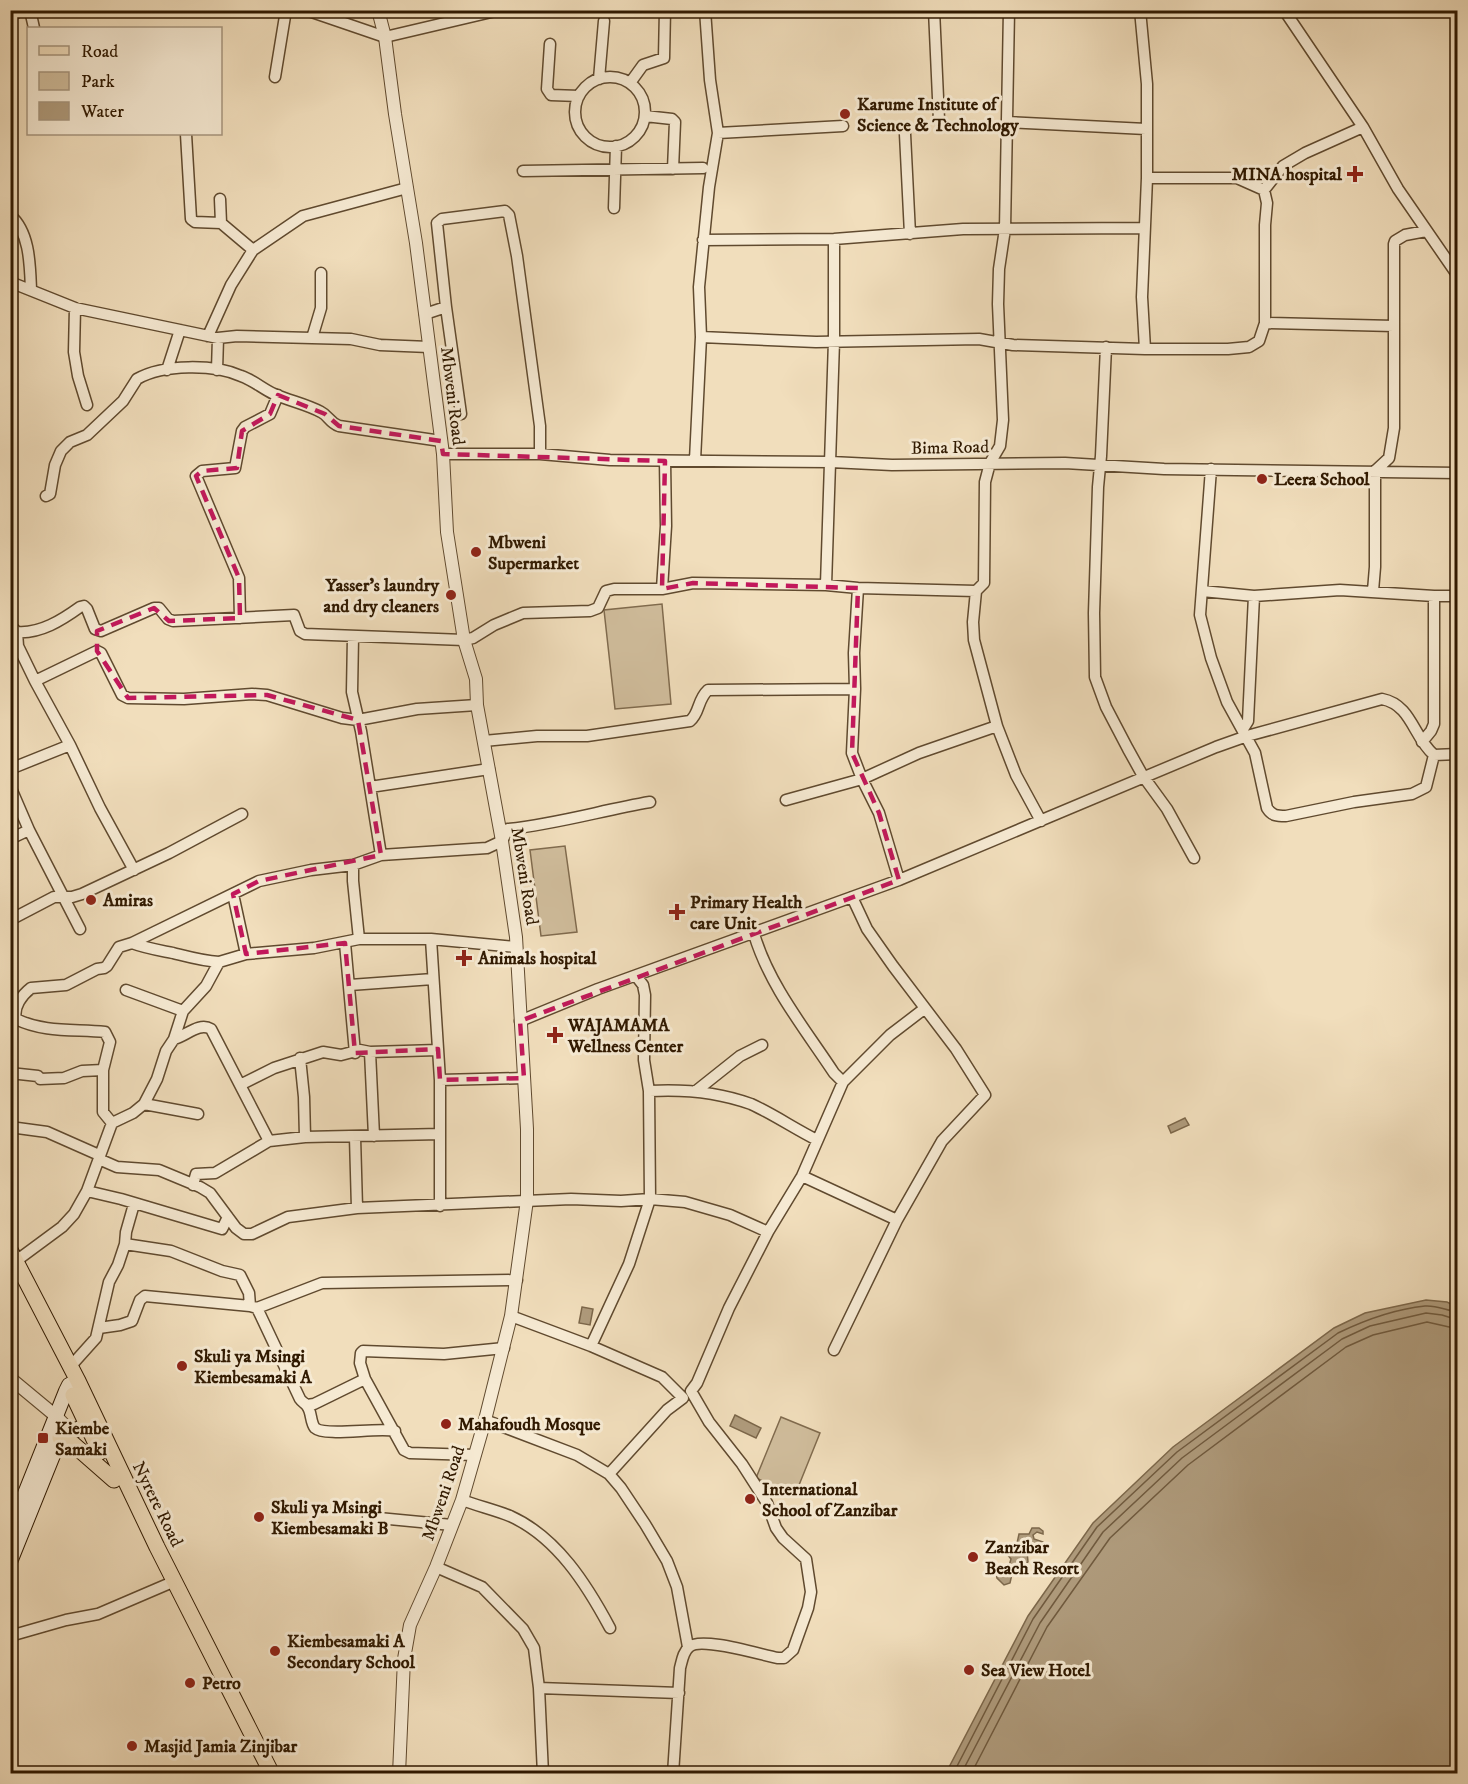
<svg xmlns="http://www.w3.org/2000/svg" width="1468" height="1784" viewBox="0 0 1468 1784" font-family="'IM FELL DW Pica',serif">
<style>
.green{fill:#d0bd9c;stroke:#806b4e;stroke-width:1.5}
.water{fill:#af9b7c;stroke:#7c674a;stroke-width:1.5}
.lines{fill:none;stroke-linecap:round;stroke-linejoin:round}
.shore{stroke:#705a3e;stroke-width:1.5}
.minor-casing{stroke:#604a2f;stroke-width:13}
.tertiary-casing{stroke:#604a2f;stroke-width:14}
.secondary-casing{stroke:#301900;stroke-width:16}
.primary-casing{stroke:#301900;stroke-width:17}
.minor{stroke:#f6ead3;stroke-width:10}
.tertiary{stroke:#f6ead3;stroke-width:12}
.secondary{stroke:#f6ead3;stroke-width:14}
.primary{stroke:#f1debc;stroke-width:15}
.marked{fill:none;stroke:#c2185b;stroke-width:4.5;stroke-dasharray:12 8;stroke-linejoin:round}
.poi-dot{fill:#8f2418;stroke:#f6ead3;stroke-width:2}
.labels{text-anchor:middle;stroke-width:6;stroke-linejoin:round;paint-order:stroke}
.poi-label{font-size:18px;font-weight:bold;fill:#301900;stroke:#f6ead3;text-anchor:start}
.street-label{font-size:18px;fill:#301900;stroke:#f6ead3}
</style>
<rect width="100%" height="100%" fill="#f1debc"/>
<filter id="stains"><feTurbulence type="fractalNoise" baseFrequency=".00333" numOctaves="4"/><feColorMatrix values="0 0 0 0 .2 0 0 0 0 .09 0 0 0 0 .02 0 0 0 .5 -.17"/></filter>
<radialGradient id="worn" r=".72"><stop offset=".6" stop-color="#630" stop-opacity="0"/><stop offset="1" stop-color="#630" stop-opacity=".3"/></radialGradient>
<path class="green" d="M662 604 671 704 615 709 604 610Z
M565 846 577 932 541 936 530 850Z
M781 1417 820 1433 795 1495 756 1478Z"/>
<path class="water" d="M1185 1118 1189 1125 1171 1133 1168 1126Z
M1426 1300 1447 1302 1457 1307V1773H946L1028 1616 1093 1523 1173 1447 1334 1328 1365 1313Z
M582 1307 593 1309 590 1325 579 1323Z
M735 1415 761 1428 756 1438 730 1426Z
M1032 1528H1039L1043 1531V1534L1037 1532 1033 1535 1034 1539 1043 1542V1545L1035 1551H1027L1028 1562 1012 1574 1010 1583 1004 1585 997 1578 995 1569 1009 1566 1011 1559 1007 1554 1009 1547 1016 1548 1019 1534H1029Z"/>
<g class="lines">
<path class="shore" d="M953 1774 1033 1619 1097 1527 1177 1452 1338 1333C1365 1320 1395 1309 1425 1306 1437 1305 1447 1311 1458 1312
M961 1774 1040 1623 1103 1532 1182 1458 1342 1339 1370 1326 1426 1313 1442 1315 1458 1320
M971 1774 1047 1627 1110 1538 1188 1465 1346 1347 1373 1335 1427 1322 1458 1329"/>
<defs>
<path id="minor" d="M30 10 34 28
M306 10 385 37 500 10
M934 10 939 120
M1009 10 1005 229 999 269 998 304 1003 420 1000 446 990 463 985 482 984 583 976 591 973 622 974 640 997 726 1016 775 1041 821
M1284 10 1363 127 1398 189 1458 276
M10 16 22 10
M550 44 547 89 551 95 579 96
M275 77 286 10
M575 112a35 35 0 1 1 70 0a35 35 0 1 1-70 0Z
M599 79 604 21
M630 83 643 65 664 58 665 10
M645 116 672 119 675 122 673 169
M1008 122 1146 129
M718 133 843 126
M186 134 191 219 195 222 221 223 253 250
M905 134 910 234
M523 171 703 168
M1147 178H1237L1264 190 1283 166 1305 153 1363 127
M220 199 221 223
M614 208 616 146
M10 215C30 232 30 265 31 290
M703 240 834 239 963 229 1144 228
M10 282 75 308 218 338 237 336 312 338 351 339 380 345 429 347
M446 307 461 414
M75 308 74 352 78 376 87 405
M425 314 446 307 437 223 442 219 505 211 509 215 517 256 540 426V454
M1265 323 1394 326
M208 336 231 285 253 250 303 216 407 188
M701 337 816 342 979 339 1013 345 1145 349 1142 297 1147 178V84L1140 10
M312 338 321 308V273
M1106 347 1101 456 1098 487 1094 613 1095 677 1106 707 1128 749 1143 776 1167 809 1194 858
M1145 349H1228L1249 347 1259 341 1265 323V225L1267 203 1264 190
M167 370 180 330
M217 370 218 338
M443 454H540L610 460 831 462 892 465 1065 463 1164 469 1458 473
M695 460 701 337 699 287 709 187 718 133 710 80 705 10
M1211 469 1200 615 1211 658 1227 702 1255 753 1267 808C1272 816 1277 816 1286 816L1354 802 1412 794 1426 787 1434 755
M46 496 50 494 55 465 61 451 70 442 87 435 123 401 137 379C163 364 214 364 241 376 253 380 263 389 274 394 290 401 306 404 321 412 329 416 329 422 339 426L441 441
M826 585 834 341V239
M662 589 666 526 665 461
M1202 591 1254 596 1340 590 1434 596H1458
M1373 591 1375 567V471L1389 458 1394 428V244L1395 241 1405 235 1426 231
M240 618 239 578 196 476 202 471 235 468 242 431 245 427 270 414 278 395
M10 625 17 632C40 634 62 620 80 607L84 606 87 609 95 629 101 631 154 608H159L168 619 173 621 294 615 300 631 305 634 464 640 473 638 494 625 523 613 590 611 598 608 606 591 614 589H662L693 583 826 585 858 588 976 591
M17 632 18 646 35 681 70 745 100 808 134 870
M353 637 352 692 361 731 381 855
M35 681 97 651 101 653 122 695 128 698 184 699 252 694 267 695 342 718 358 720 417 709 477 705
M855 689 854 653 858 588
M1243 729 1248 721 1254 596
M484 741 537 736H587L690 721C700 713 697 700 708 690L855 689 852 753 862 779 879 813 899 880
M1422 742 1431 731 1434 724V596
M10 769 70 745
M10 786 29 830 80 929
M370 787 489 769
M786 800 862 779 919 753 997 726
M10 839 29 830
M353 865V881L359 939
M233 894 246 954
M10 920 54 897H72L82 894 169 853 242 814
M754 934C769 985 805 1029 834 1073L843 1082
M431 939 440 1080V1206
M132 943C145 948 158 950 173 953 189 957 203 961 219 962
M345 943 355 1053
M350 985 433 979
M126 990 183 1011
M520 1021 598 989 899 880 1216 747 1247 736 1382 699C1412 705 1413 737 1434 755L1458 754
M174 1039C186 1036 199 1022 211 1029L269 1141
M370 1052 374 1136
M300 1058 304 1097 305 1137
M10 1073 38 1076 40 1079 64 1078 82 1071 103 1070
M440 1080 524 1078
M240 1085 274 1068 323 1052 341 1055 360 1050 370 1052 438 1050
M649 1091C683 1089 718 1092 751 1104 773 1114 795 1129 817 1140
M696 1091 740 1056 762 1045
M144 1104 198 1114
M112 1123 103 1112V1070L110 1042 105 1032C75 1029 44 1033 16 1019 13 1007 22 995 31 988L66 985 97 969 104 968 107 966 119 947 132 943 259 881 311 870 353 865 381 855 487 848 502 841 508 829C557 824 603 810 650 802
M10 1127 47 1132 99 1155 101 1160 117 1167 159 1170 200 1187 210 1193 236 1228 244 1234H252L288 1217 357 1208 571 1199 621 1201 650 1199 685 1202 730 1215 768 1232
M355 1137 357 1208
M802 1176 897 1220
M193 1185 196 1174 215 1173 269 1141 305 1137 440 1134
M87 1191 121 1199 222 1229 228 1217
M125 1244 126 1232 134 1204
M16 1261 62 1227 74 1214 87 1191 112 1123 133 1113 144 1104 157 1079 166 1051 174 1039 183 1011 206 986 219 962 246 954 314 948 359 939H431L516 947
M257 1308 300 1399C302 1402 305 1403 307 1406 312 1412 310 1422 315 1428 325 1437 378 1427 395 1431
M511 1316 591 1346 662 1377 683 1398 667 1410 609 1474
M99 1328 120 1325 132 1321 140 1300 145 1296 250 1306
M591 1346 629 1264 650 1199 649 1091 644 1060 645 995 643 985 636 976
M834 1350 897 1220 942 1141 985 1095 956 1049 893 966 867 929 852 897
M70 1367 96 1338 109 1282 118 1265 125 1244 171 1251 222 1271 240 1275 249 1293 250 1306 257 1308 322 1283 517 1280
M365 1379 360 1363 361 1353 363 1351 444 1354 504 1348
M307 1405 314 1404 365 1379 404 1450 410 1453 475 1455
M485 1420 577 1455 609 1474 621 1488 645 1524 667 1561 677 1587 688 1647
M462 1500C478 1506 495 1510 510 1516 557 1537 587 1585 610 1628
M368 1517 452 1525
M436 1567 482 1587 523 1629 534 1648 539 1688 543 1774
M10 1636 66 1620 98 1614 175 1581
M539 1688 679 1693
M673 1774 680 1668C682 1661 683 1652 689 1647 701 1636 761 1655 778 1658H784L793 1650 808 1608 811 1592 806 1559 783 1538 776 1528 767 1503 742 1464 709 1422 691 1391 697 1383 729 1308 768 1232 802 1176 843 1082 890 1035 924 1009"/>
<path id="tertiary" d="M378 10 385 37 395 114 416 243 443 454 447 532 464 640 476 679 477 705 502 841 516 937 527 1129V1200L511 1316 485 1420 462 1500 436 1567 410 1625 404 1659 399 1774
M10 1378 57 1417 71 1432"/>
<path id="secondary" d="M10 1531 66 1391 69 1385 78 1381
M10 1562 60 1438 96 1420"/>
<path id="primary" d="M10 1250 78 1381 157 1547 272 1774
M73 1395 100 1452
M60 1438 73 1444 114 1480"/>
</defs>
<use href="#minor" class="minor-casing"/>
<use href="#tertiary" class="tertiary-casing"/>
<use href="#secondary" class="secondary-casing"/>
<use href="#primary" class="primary-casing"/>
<use href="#minor" class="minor"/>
<use href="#tertiary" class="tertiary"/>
<use href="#secondary" class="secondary"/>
<use href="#primary" class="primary"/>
</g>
<path class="marked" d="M278 395 325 414 339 426 441 441 443 454 665 461 662 589 693 583 858 588 852 753 879 813 899 880 520 1021 524 1078 440 1080 438 1049 355 1053 345 943 246 954 233 894 259 881 381 855 358 720 267 695 128 698 97 651V631L154 608 169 621 240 618 239 578 196 476 202 471 237 468 242 431 270 414Z"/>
<g class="poi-dot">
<circle cx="845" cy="114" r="6"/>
<path d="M1352 165h6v6h6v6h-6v6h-6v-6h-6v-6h6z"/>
<circle cx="1262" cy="479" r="6"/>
<circle cx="476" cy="552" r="6"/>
<circle cx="451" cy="595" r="6"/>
<circle cx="91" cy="900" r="6"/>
<path d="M674 903h6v6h6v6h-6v6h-6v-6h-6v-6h6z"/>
<path d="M461 949h6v6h6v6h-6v6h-6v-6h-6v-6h6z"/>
<path d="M552 1026h6v6h6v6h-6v6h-6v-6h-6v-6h6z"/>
<circle cx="182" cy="1366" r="6"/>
<circle cx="446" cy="1424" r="6"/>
<rect x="37" y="1432" width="12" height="12" rx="3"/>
<circle cx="750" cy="1499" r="6"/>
<circle cx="259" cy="1517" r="6"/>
<circle cx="973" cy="1557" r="6"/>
<circle cx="275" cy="1651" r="6"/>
<circle cx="969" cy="1670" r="6"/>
<circle cx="190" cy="1683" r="6"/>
<circle cx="132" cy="1746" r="6"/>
</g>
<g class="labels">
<g class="poi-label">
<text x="857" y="110">Karume Institute of<tspan x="857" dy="21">Science &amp; Technology</tspan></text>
<text x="1342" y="180" text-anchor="end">MINA hospital</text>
<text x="1274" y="485">Leera School</text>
<text x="488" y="548">Mbweni<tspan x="488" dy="21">Supermarket</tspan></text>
<text x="439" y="591" text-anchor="end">Yasser's laundry<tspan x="439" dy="21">and dry cleaners</tspan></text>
<text x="103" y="906">Amiras</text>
<text x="690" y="908">Primary Health<tspan x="690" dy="21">care Unit</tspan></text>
<text x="478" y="964">Animals hospital</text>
<text x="568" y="1031">WAJAMAMA<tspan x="568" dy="21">Wellness Center</tspan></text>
<text x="194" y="1362">Skuli ya Msingi<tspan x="194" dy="21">Kiembesamaki A</tspan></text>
<text x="458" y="1430">Mahafoudh Mosque</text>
<text x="55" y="1434">Kiembe<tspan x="55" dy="21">Samaki</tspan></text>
<text x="762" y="1495">International<tspan x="762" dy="21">School of Zanzibar</tspan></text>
<text x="271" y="1513">Skuli ya Msingi<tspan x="271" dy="21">Kiembesamaki B</tspan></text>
<text x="985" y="1553">Zanzibar<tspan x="985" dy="21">Beach Resort</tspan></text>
<text x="287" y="1647">Kiembesamaki A<tspan x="287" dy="21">Secondary School</tspan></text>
<text x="981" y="1676">Sea View Hotel</text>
<text x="202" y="1689">Petro</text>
<text x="144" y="1752">Masjid Jamia Zinjibar</text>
</g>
<g class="street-label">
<text transform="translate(453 396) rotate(83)" y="6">Mbweni Road</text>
<text transform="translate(950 447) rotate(-1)" y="6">Bima Road</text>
<text transform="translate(525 876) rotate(81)" y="6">Mbweni Road</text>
<text transform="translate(443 1493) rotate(-71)" y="6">Mbweni Road</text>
<text transform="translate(158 1504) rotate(64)" y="6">Nyrere Road</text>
</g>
</g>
<rect width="1468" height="1784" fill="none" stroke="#f1debc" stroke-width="36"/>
<rect x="12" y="12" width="1444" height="1760" fill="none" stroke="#301900" stroke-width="3"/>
<rect x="18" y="18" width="1432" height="1748" fill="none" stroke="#301900" stroke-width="1.5"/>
<rect x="27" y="27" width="195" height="108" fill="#f6ead3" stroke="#a7967f" stroke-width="1.5"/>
<rect x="39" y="46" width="30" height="9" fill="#f1debc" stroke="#a7967f" stroke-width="1.5"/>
<text x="81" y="57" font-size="18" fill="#301900">Road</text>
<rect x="39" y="72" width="30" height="18" fill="#d0bd9c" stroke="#a7967f" stroke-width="1.5"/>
<text x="81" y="87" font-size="18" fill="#301900">Park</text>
<rect x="39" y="102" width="30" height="18" fill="#af9b7c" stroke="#a7967f" stroke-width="1.5"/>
<text x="81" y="117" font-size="18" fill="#301900">Water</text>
<rect width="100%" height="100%" filter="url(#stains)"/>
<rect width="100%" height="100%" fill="url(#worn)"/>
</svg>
